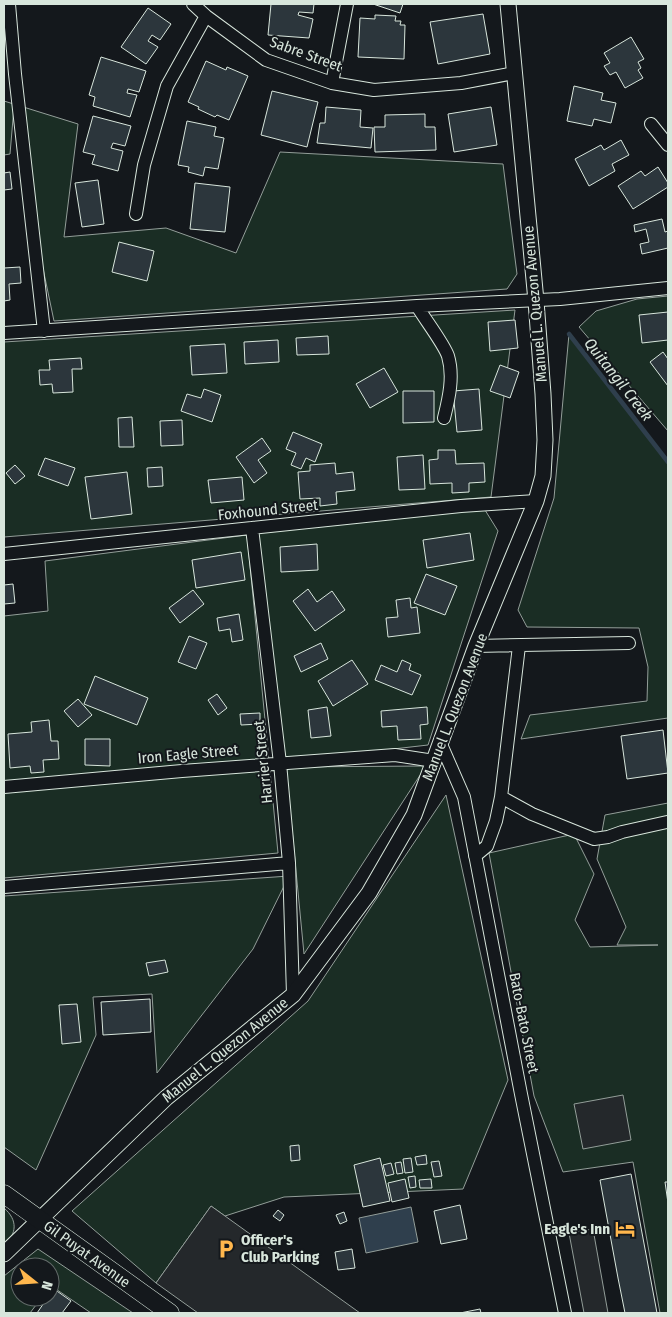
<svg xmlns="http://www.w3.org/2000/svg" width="672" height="1317" viewBox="0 0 672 1317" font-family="'Fira Sans Condensed',sans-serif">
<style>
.green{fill:#1a2d24;stroke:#939e99}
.parking{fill:#24282b;stroke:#939e99}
.water{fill:#2f3f4d;stroke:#939e99}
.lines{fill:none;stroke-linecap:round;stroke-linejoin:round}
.stream{stroke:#2f3f4d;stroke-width:4.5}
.building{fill:#2c363c;stroke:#d8e6dc}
.minor-casing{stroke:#d8e6dc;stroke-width:14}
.tertiary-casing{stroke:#d8e6dc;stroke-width:17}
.secondary-casing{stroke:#d8e6dc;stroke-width:19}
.minor{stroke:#14181c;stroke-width:12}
.tertiary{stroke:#14181c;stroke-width:15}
.secondary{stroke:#14181c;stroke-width:18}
.labels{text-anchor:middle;stroke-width:4;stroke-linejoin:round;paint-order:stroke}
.street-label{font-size:15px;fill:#d8e6dc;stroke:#14181c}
.poi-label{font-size:15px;font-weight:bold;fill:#d8e6dc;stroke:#14181c;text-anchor:end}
.water-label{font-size:16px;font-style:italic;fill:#d8e6dc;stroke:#14181c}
</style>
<rect width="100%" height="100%" fill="#14181c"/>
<path class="green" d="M4 101 78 124 64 237 166 228 236 253 280 152 503 164 517 274 507 289 54 321 36 235 14 107 10 154 4 155Z
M668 296V431L579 327 596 311 637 299Z
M515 310 491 497 4 537V342Z
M569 334 668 462V718L521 739 530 715 647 701 648 667 639 628 527 627 518 610 554 498Z
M485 510 498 531 428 745 280 762 253 522Z
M247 535 278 853 4 878V616L48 611 45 561Z
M426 766 304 954 286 767Z
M446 795 508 1080 463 1189 284 1197 225 1216 211 1206 156 1283 72 1211 308 1001Z
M668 803V1313H660L633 1162 563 1172 534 1096 489 853 574 834 594 874 575 920 590 947 658 945H617L626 927 597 859 605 815Z
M289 876 253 949 157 1073 152 994 93 997 96 1035 36 1170 4 1147V896Z
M4 1208C18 1220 17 1234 4 1245Z
M38 1249 133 1313H91L50 1285V1267H20V1297H42L30 1313H4V1276Z"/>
<path class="parking" d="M623 1095 631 1140 583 1149 574 1104Z
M211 1206 225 1216 360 1313H198L156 1283Z
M593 1229 608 1313H584L569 1233Z"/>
<path class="water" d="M411 1207 418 1242 366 1253 359 1218Z"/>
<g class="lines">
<path class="stream" d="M569 334 668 462"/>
</g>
<path class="building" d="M271 4H314L313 13 299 12 298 15 313 19 309 38 268 35Z
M373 4H403L400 13Z
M148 8 171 24 160 40 152 35 148 41 158 47 146 64 121 47Z
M483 14 490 54 438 64 430 22Z
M375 15 396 16 395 21H401L400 25H405L404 59 358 57 360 18 375 19Z
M631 37 644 59 638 62 641 68 638 70 643 78 625 88 616 72 610 75 604 66 610 63 604 53Z
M101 57 146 71 139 92 128 89 127 93 137 95 130 117 93 106 95 97 89 95Z
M206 61 226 70 227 67 248 76 229 120 217 115 215 117 198 109 199 107 188 102Z
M574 86 603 93 601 100 616 103 611 123 594 119 592 126 567 121Z
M272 91 318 102 307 147 261 135Z
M326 107 361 110 360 127 373 128 371 148 317 143 320 123H325Z
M491 107 497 145 454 152 448 114Z
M425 114V127H435L436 150 375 152 374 127H385V115Z
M93 116 131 126 125 146 113 143 111 148 123 151 118 171 92 164 95 155 83 152Z
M187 121 216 127 214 136 224 138 218 169 205 167 203 176 188 172 189 167 178 165Z
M621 140 629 155 612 164 615 171 589 186 575 159 601 145 604 150Z
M658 167 668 183V187L633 209 618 186 641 171 645 176Z
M10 172 12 189 4 190V173Z
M98 180 104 224 82 227 75 183Z
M195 183 230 187 225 232 190 229Z
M662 219 665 232 668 231V248L642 254 640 244 649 242 646 229 635 232 634 225Z
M119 242 154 251 147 281 112 272Z
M20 267 21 283 9 284 10 300 4 301V268Z
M668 312V340L642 343 639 315Z
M515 320 518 348 490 351 488 322Z
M328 336 329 354 297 355 296 338Z
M278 340 279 362 245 364 244 342Z
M225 344 227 373 192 375 190 346Z
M663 352 668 359V386L650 362Z
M81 358 82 369H72L73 392 53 393 52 384 40 385 39 370H50L49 360Z
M500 365 519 372 510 398 490 391Z
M384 368 398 392 370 408 356 384Z
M204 389 221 395 212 422 181 411 187 394 201 398Z
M479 389 482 430 457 432 453 391Z
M403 391H434V422L403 423Z
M132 417 134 447H119L118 418Z
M182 420 183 445 161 446 160 421Z
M293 432 322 444 315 462 306 458 301 469 291 465 296 453 286 449Z
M262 438 271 451 258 460 267 473 254 483 236 457Z
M438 450H455L456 464 484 463 485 482 469 483V492L452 493V483L430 484 429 460 438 459Z
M423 455 425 489 399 490 397 457Z
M45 458 75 468 68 486 38 475Z
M335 463 336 474 353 472 355 490 336 492 337 504 320 506V498L300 499 298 472 310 471V465Z
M15 465 25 476 15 484 6 473Z
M162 467 163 486 148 487 147 468Z
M127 472 132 514 91 519 85 477Z
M242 477 244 500 211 503 208 480Z
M470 533 474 560 427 568 423 540Z
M317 544 318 570 281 572 280 547Z
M241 552 245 580 196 588 192 560Z
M426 574 457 586 445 615 414 603Z
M13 584 15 603 4 604V585Z
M308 589 317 602 332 591 345 610 315 631 293 601Z
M193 590 204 604 180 623 169 608Z
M410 598 411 608 417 607 420 633 388 637 386 618 398 617 396 600Z
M239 614 243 640 232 642 230 629 219 631 217 618Z
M189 636 207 643 196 669 178 662Z
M321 643 328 659 301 672 294 656Z
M352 660 368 684 333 706 318 681Z
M402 660 411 664 409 670 421 675 412 695 375 680 381 665 397 672Z
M95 676 148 698 137 725 84 704Z
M217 694 227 708 218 715 208 700Z
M78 699 92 715 78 727 64 711Z
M327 707 331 736 311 738 308 710Z
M427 707 428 724 420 725 421 739 398 740 397 726 382 727 381 711Z
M260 713V724L241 725 240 714Z
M49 720 51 741H58L59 759 43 760 44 772 31 773 30 766 10 768 8 734 32 732 31 722Z
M663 730 668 773 627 779 621 736Z
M85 739H110V766L85 765Z
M165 960 168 972 149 976 146 963Z
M150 999 151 1032 103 1035 101 1002Z
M77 1004 81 1042 62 1044 59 1005Z
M299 1145 300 1160 291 1161 290 1146Z
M426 1155 427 1164 417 1165 415 1157Z
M380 1158 390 1201 363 1207 354 1165Z
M411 1158 413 1172 405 1173 403 1159Z
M439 1161 442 1176 434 1177 431 1162Z
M401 1162 403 1173 397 1174 395 1163Z
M391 1163 394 1174 386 1176 383 1165Z
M631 1174 657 1313H625L618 1278 600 1180Z
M415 1176 416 1187 410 1188 408 1177Z
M405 1179 409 1198 392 1202 388 1183Z
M431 1179 432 1188H420L419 1180Z
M665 1182H668V1203Z
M460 1205 467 1239 441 1244 434 1211Z
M278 1210 284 1215 280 1221 273 1216Z
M344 1212 347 1221 340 1224 336 1215Z
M352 1249 355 1268 338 1270 335 1252Z
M54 1289 71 1301 62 1313H37L48 1297H50Z
M480 1309 481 1313H460Z"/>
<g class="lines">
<defs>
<path id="minor" d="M9 4 15 74 44 331
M193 4 206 16 266 60 332 83 374 90 461 83 514 73
M332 83 347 4
M651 124 668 145
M136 214 144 165 167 86 206 16
M417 306C424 318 444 344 448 356 454 376 449 398 444 418
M4 333 417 306 560 299 668 288
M252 528 280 763 289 863 293 995
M4 554 461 506 536 501
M476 646 629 643
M519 646 501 797 532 814 594 839 608 837 622 832 667 822
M440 742 464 797 521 1094 565 1313
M4 787 182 771 395 755 434 761
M475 856 487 846 496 821 501 797
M4 887 289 863"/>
<path id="tertiary" d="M4 1254 166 1098 293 995 369 893 414 815 476 646 536 501 543 476 545 440 543 394 536 301 508 4"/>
<path id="secondary" d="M4 1194 170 1313"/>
</defs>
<use href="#minor" class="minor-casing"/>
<use href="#tertiary" class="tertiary-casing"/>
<use href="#secondary" class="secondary-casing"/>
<use href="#minor" class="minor"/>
<use href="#tertiary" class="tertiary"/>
<use href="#secondary" class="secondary"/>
</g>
<defs>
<symbol id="hotel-bare" viewBox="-9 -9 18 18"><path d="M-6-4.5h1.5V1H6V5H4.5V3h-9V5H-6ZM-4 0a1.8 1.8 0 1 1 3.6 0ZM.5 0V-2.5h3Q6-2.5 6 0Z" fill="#ffb74d" stroke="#14181c" stroke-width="2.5" paint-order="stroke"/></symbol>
<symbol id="parking-bare" viewBox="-9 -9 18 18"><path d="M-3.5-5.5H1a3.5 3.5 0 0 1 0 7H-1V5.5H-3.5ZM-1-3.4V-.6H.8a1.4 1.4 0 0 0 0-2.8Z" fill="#ffb74d" stroke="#14181c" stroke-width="2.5" paint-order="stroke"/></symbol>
</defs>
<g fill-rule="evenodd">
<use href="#hotel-bare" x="611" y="1215" width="28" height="28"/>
<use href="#parking-bare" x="212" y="1235" width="28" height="28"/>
</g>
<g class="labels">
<g class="street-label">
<text transform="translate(306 54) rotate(20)" y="5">Sabre Street</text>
<text transform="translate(535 304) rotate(-95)" y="5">Manuel L. Quezon Avenue</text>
<text transform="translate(268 510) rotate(-6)" y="5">Foxhound Street</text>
<text transform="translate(455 707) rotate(-69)" y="5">Manuel L. Quezon Avenue</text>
<text transform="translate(188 754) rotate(-5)" y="5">Iron Eagle Street</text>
<text transform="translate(263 762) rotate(-96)" y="5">Harrier Street</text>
<text transform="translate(524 1023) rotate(79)" y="5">Bato-Bato Street</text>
<text transform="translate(225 1050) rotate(-39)" y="5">Manuel L. Quezon Avenue</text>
<text transform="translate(87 1254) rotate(36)" y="5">Gil Puyat Avenue</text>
</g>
<g class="poi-label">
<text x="610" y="1234">Eagle's Inn</text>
<text x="241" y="1245" text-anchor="start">Officer's<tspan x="241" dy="17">Club Parking</tspan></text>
</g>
<g class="water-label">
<text transform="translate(619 379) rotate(52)" y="6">Quitangil Creek</text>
</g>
</g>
<rect width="672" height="1317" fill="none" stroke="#d8e6dc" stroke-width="10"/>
<g transform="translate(35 1282) rotate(107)"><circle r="24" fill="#14181c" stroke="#626a69"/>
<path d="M0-4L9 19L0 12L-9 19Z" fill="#ffb74d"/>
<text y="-8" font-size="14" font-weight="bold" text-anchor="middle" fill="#d8e6dc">N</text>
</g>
</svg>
